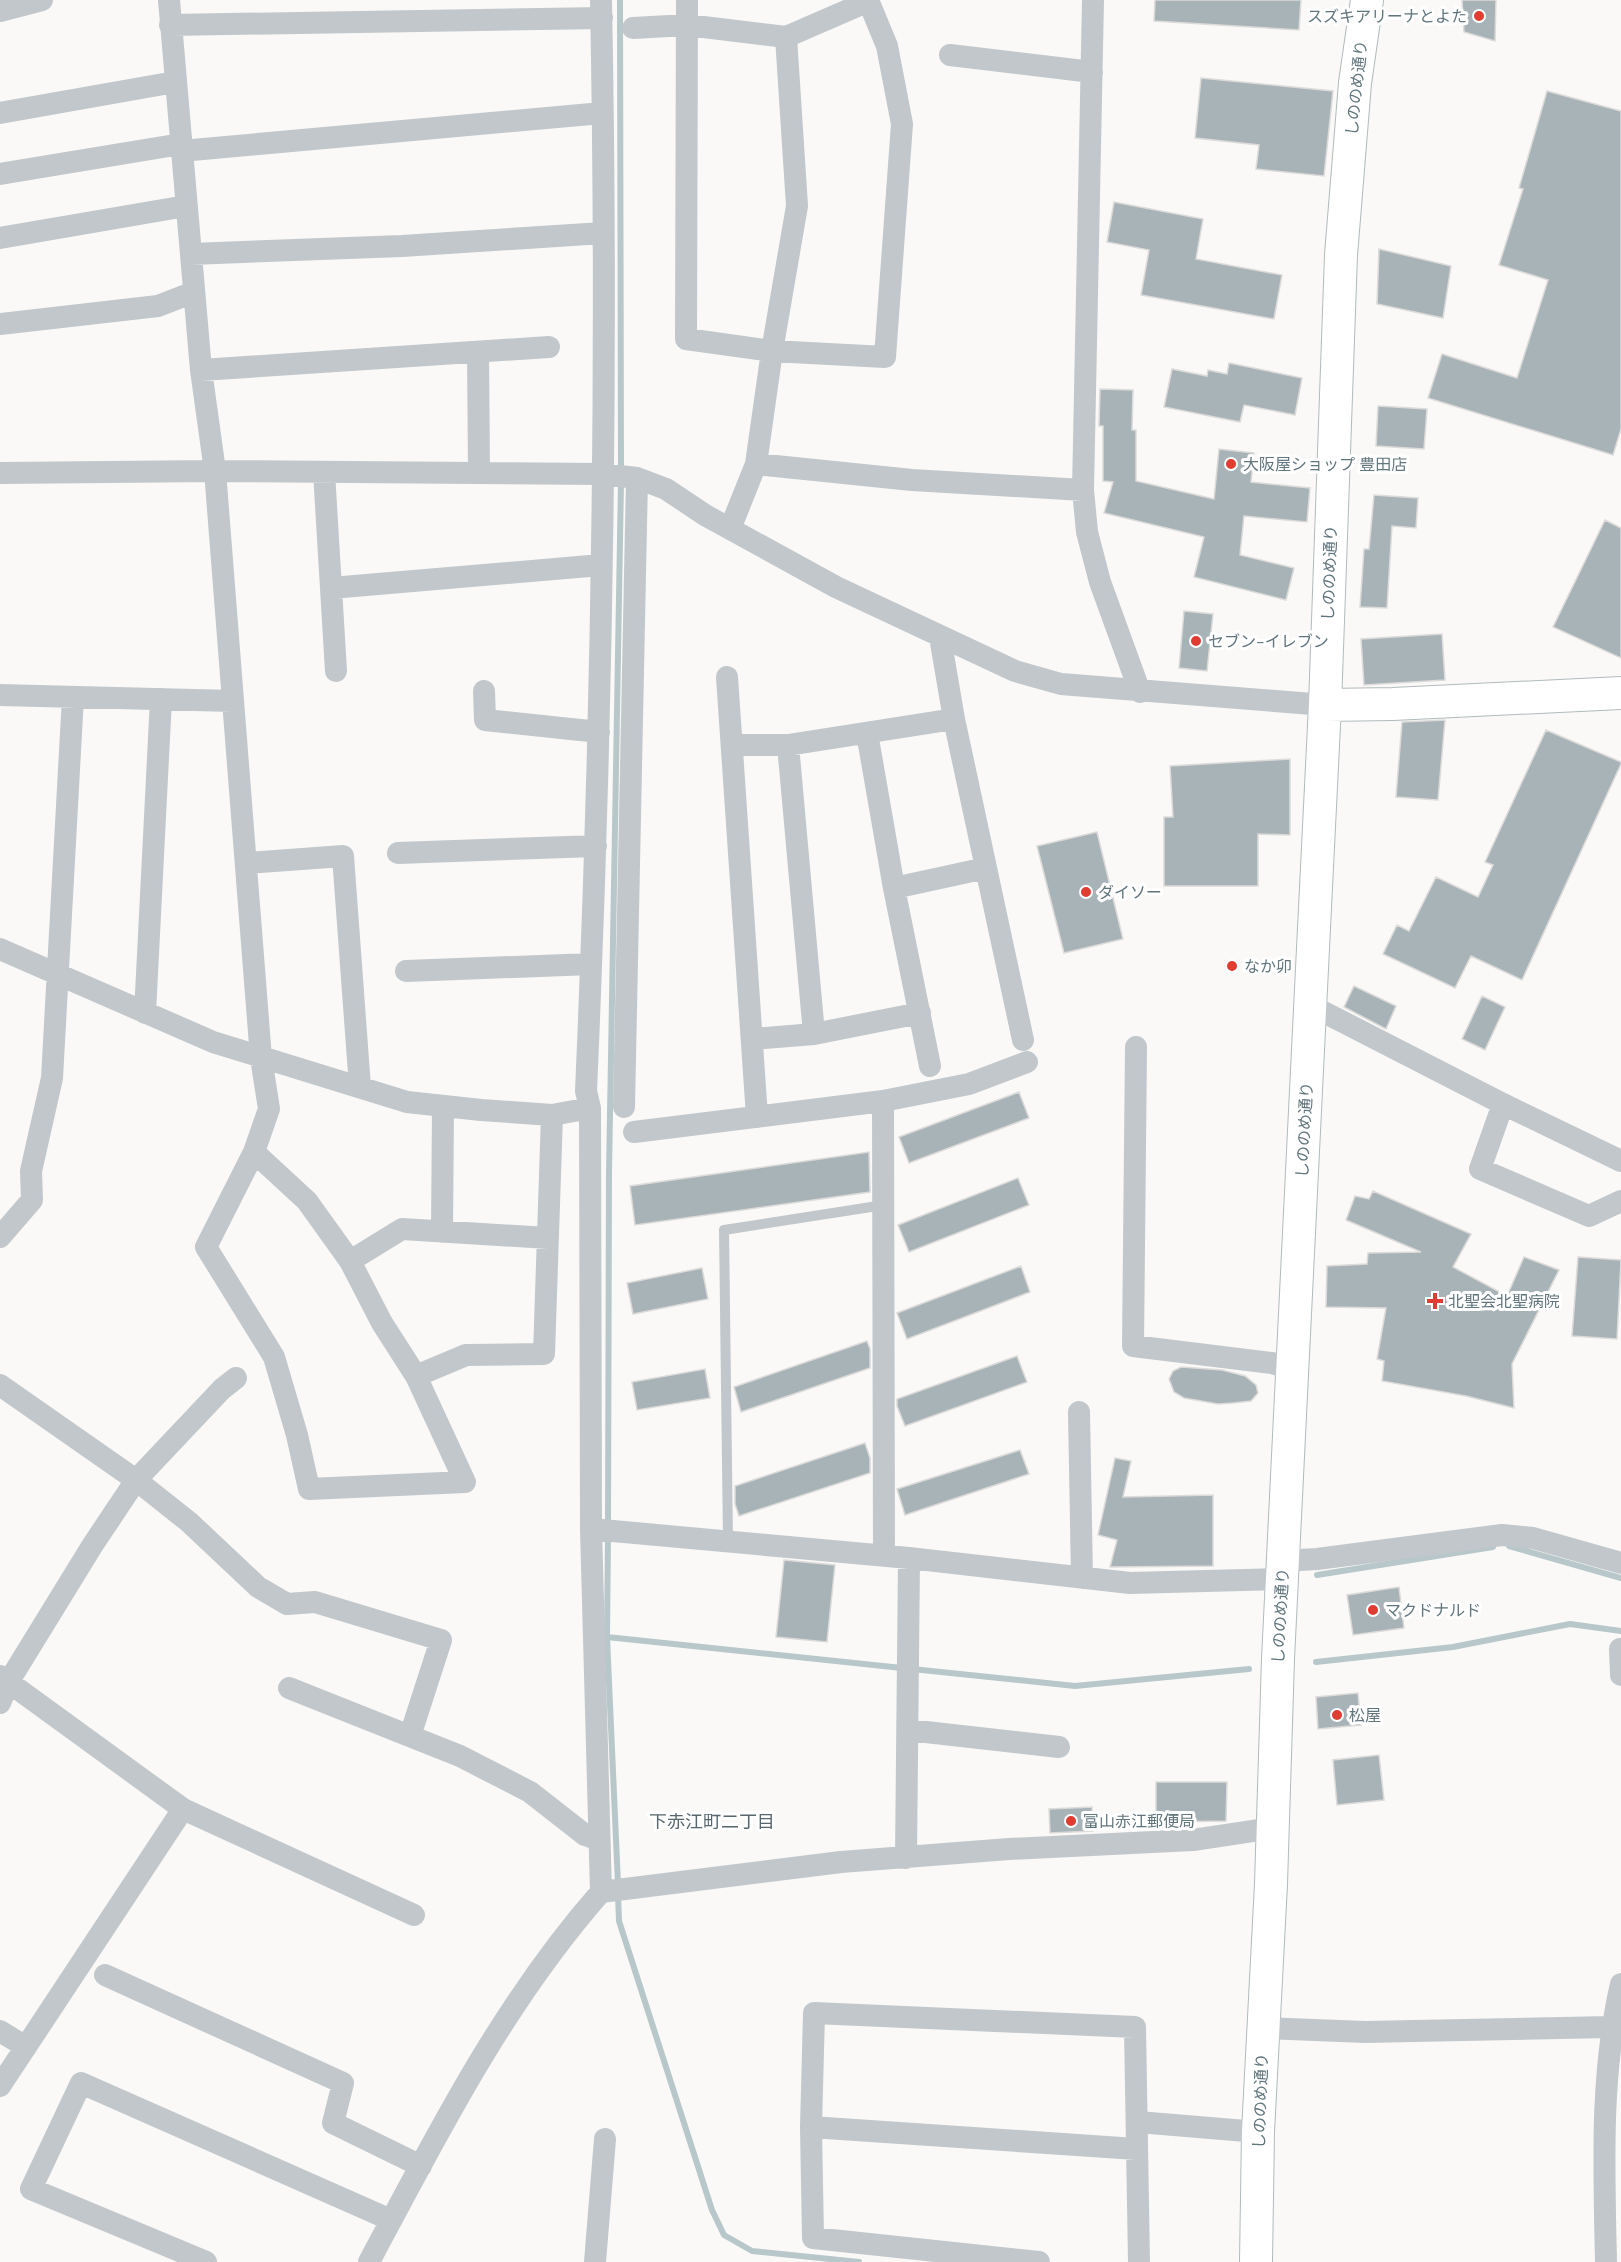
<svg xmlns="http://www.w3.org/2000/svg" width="1621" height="2262" viewBox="0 0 1621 2262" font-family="'DM Sans','Noto Sans JP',sans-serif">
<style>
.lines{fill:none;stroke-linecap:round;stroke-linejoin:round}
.stream{stroke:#b8c7c9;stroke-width:6}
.building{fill:#a8b3b7;stroke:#dcdbda;stroke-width:1.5}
.secondary-casing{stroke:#b1babd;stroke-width:34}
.lane{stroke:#c1c7ca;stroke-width:10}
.street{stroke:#c1c7ca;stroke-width:22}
.secondary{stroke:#fff;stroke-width:32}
.poi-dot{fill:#e03c32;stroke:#fff;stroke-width:2}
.labels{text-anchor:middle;stroke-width:6;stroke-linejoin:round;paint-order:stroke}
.poi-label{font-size:16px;fill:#61757c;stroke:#fff;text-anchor:start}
.street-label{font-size:16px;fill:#61757c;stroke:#fff}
.neighbourhood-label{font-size:18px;fill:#57676d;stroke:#fff}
</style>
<rect width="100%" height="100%" fill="#faf9f8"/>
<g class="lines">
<path class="stream" d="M620 0 621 472
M608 1525 609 1172 621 482
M608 1535 607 1637 618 1884
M1509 1546 1621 1578
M1317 1575 1493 1547
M607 1637 902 1668
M1316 1662 1453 1647 1570 1624 1621 1631
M912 1669 1075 1686 1249 1669
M618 1895 619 1921 712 2210 724 2235 752 2251 859 2262"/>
</g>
<path class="building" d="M1155 0H1301L1299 30 1154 21Z
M1462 0H1496L1495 41 1464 32Z
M1201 78 1333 91 1324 176 1256 169 1259 145 1195 138Z
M1547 91 1621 111V429L1613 455 1428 398 1442 354 1517 378 1548 280 1499 265 1523 189 1519 188Z
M1114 202 1203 219 1196 259 1282 275 1274 319 1141 295 1149 250 1107 242Z
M1379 249 1451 266 1443 318 1377 304Z
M1229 363 1302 378 1295 415 1244 405 1240 422 1164 407 1172 369 1207 376 1208 370 1227 374Z
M1100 389 1133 390 1132 430H1136V481L1214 499 1219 449 1254 453 1251 482 1310 488 1307 522 1244 516 1240 555 1294 568 1286 600 1194 577 1204 537 1104 513 1113 482 1103 481V426H1099Z
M1378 406 1427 409 1424 449 1376 446Z
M1374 495 1418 498 1416 528 1392 526 1387 608 1360 607 1364 549H1369Z
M1605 520 1621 528V658L1553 627Z
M1184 611 1213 614 1207 671 1179 668Z
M1442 634 1445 680 1364 685 1361 639Z
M1445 720 1438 800 1396 797 1402 722Z
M1546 730 1621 762V764L1522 980 1471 956 1455 988 1383 954 1397 925 1409 931 1436 877 1478 897 1493 865 1485 862Z
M1290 759V835L1258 834V886H1164V817H1173L1170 766Z
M1097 832 1123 939 1064 953 1037 846Z
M1354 986 1396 1006 1386 1029 1344 1007Z
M1482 996 1505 1007 1485 1050 1462 1039Z
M1019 1092 1029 1118 909 1163 899 1137Z
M869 1152 870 1192 635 1225 630 1186Z
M1018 1178 1029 1205 909 1252 898 1225Z
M1373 1191 1471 1234 1453 1267 1507 1296 1524 1257 1559 1270 1512 1364 1514 1408 1466 1396 1382 1381 1384 1361 1377 1359 1386 1308 1326 1307 1327 1266 1367 1264 1368 1253 1421 1252 1346 1220 1355 1196 1369 1199Z
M1578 1257 1621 1260 1617 1339 1572 1336Z
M1021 1266 1030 1292 907 1339 897 1313Z
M702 1268 708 1299 633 1314 627 1283Z
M867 1341 870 1349V1368L741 1412 734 1387Z
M1017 1356 1027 1382 905 1426 897 1406V1399Z
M1181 1367 1222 1370 1245 1376 1256 1385 1258 1393 1251 1401 1233 1403 1218 1404 1184 1398 1174 1392 1169 1379 1173 1371Z
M705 1369 710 1398 637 1410 632 1382Z
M865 1443 870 1458V1473L739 1516 735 1504V1486Z
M1020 1450 1029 1474 905 1515 897 1489Z
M1115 1458 1131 1461 1123 1497 1213 1495V1566L1110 1567 1117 1540 1098 1535Z
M784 1560 835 1565 827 1642 776 1637Z
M1399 1587 1404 1628 1353 1635 1347 1595Z
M1358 1693 1361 1725 1318 1729 1316 1697Z
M1379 1755 1384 1800 1337 1805 1333 1760Z
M1156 1782H1227L1226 1821 1156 1822Z
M1092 1807 1093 1831 1050 1833 1049 1809Z"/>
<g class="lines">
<defs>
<path id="secondary" d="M1325 705 1393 704 1621 693
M1256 2262 1258 2132 1271 1884 1278 1659 1325 705 1341 255 1355 83 1367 0"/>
</defs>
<use href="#secondary" class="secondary-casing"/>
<path class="lane" d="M728 1541 724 1230 884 1205"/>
<path class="street" d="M169 0 201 370 215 471 261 1058 269 1109 254 1152 206 1247 274 1357 297 1435 309 1489 465 1482 416 1376 382 1323 350 1261 307 1201 254 1152
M687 0 686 339 772 351 885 357 902 124 887 46 868 0
M1093 0 1083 490 1087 532 1100 582 1140 692
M0 11 42 0
M170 25 602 18
M633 28 687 25 786 37 869 1
M950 55 1092 72
M0 113 175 82
M181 151 602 113
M0 174 181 144
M0 238 186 206
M191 254 402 246 603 233
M0 324 158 306 194 292
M478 352 479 473
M201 370 549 347
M756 464 912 480 1083 490
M324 472 336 671
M0 473 215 471 602 474 637 478 666 489 705 515 836 587 1015 671 1061 684 1325 705
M730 529 756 464 772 351 797 206 786 37
M331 588 601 565
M940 637 954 719 1023 1040
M727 677 757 1117
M484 691 485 720 599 732
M0 695 233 701
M867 733 894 888 930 1066
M732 745H788L954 719
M788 745 814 1034
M398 853 596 846
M246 863 343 856 360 1087
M894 888 986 868
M0 949 213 1042 407 1102 481 1110 552 1115 590 1108 586 1091C602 727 608 364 601 0
M406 971 591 964
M1310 1005 1503 1104 1621 1161
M145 1013 161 699
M752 1039 814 1034 920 1013
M1136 1047 1133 1346 1272 1363 1292 1369
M883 1101 884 1555
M1503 1104 1480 1169 1589 1216 1621 1201
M624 1107 637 478
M590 1108 591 1529 601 1892
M634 1132 883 1101 969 1084 1027 1062
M442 1232 443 1106
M0 1237 32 1200 31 1171 52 1078 73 697
M350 1261 402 1229 548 1238
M416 1376 466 1355 544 1354 552 1115
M0 1385 136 1480 189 1522 258 1587 287 1604 315 1602 441 1640 410 1736
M1079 1412 1082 1578
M591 1529 909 1558 1130 1583 1282 1579
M1283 1561 1317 1559 1502 1535 1533 1538 1621 1563
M1620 1649 1621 1675
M0 1676 183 1809 414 1915
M289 1688 460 1756 530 1792 585 1835 599 1840
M0 1703 9 1681 92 1546 136 1480 222 1389 236 1378
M908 1730 1059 1747
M906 1858 909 1558
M105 1975 343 2083 333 2123 421 2166
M1263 2028 1365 2032 1611 2027
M0 2031 26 2047
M0 2086 183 1809
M1138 2122 1258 2132
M811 2127 1136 2149
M206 2262 31 2189 81 2083 391 2220
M369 2262C437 2134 504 2002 601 1892L841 1862 1009 1849 1193 1840 1273 1828
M595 2262 605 2139
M1039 2262 813 2238 811 2127 814 2013 1135 2027 1139 2262
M1606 2262C1604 2169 1600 2075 1621 1984"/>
<use href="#secondary" class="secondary"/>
</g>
<g class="poi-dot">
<circle cx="1479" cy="16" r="6"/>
<circle cx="1231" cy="464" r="6"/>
<circle cx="1196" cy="641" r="6"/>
<circle cx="1086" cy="892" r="6"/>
<circle cx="1232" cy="966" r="6"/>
<path d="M1432 1292h6v6h6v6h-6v6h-6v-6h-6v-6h6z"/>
<circle cx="1373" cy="1610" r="6"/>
<circle cx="1337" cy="1715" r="6"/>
<circle cx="1071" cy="1821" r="6"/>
</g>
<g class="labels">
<g class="poi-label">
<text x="1467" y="22" text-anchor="end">スズキアリーナとよた</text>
<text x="1243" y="470">大阪屋ショップ 豊田店</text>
<text x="1208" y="647">セブン-イレブン</text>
<text x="1098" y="898">ダイソー</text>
<text x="1244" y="972">なか卯</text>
<text x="1448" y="1307">北聖会北聖病院</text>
<text x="1385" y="1616">マクドナルド</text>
<text x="1349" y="1721">松屋</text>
<text x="1083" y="1827">富山赤江郵便局</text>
</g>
<g class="street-label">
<text transform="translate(1356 88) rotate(-84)" y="6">しののめ通り</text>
<text transform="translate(1329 573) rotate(-88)" y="6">しののめ通り</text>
<text transform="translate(1304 1130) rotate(-87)" y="6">しののめ通り</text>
<text transform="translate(1280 1616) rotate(-87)" y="6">しののめ通り</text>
<text transform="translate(1260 2101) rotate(-88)" y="6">しののめ通り</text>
</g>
<g class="neighbourhood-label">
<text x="712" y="1828">下赤江町二丁目</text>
</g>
</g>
</svg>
